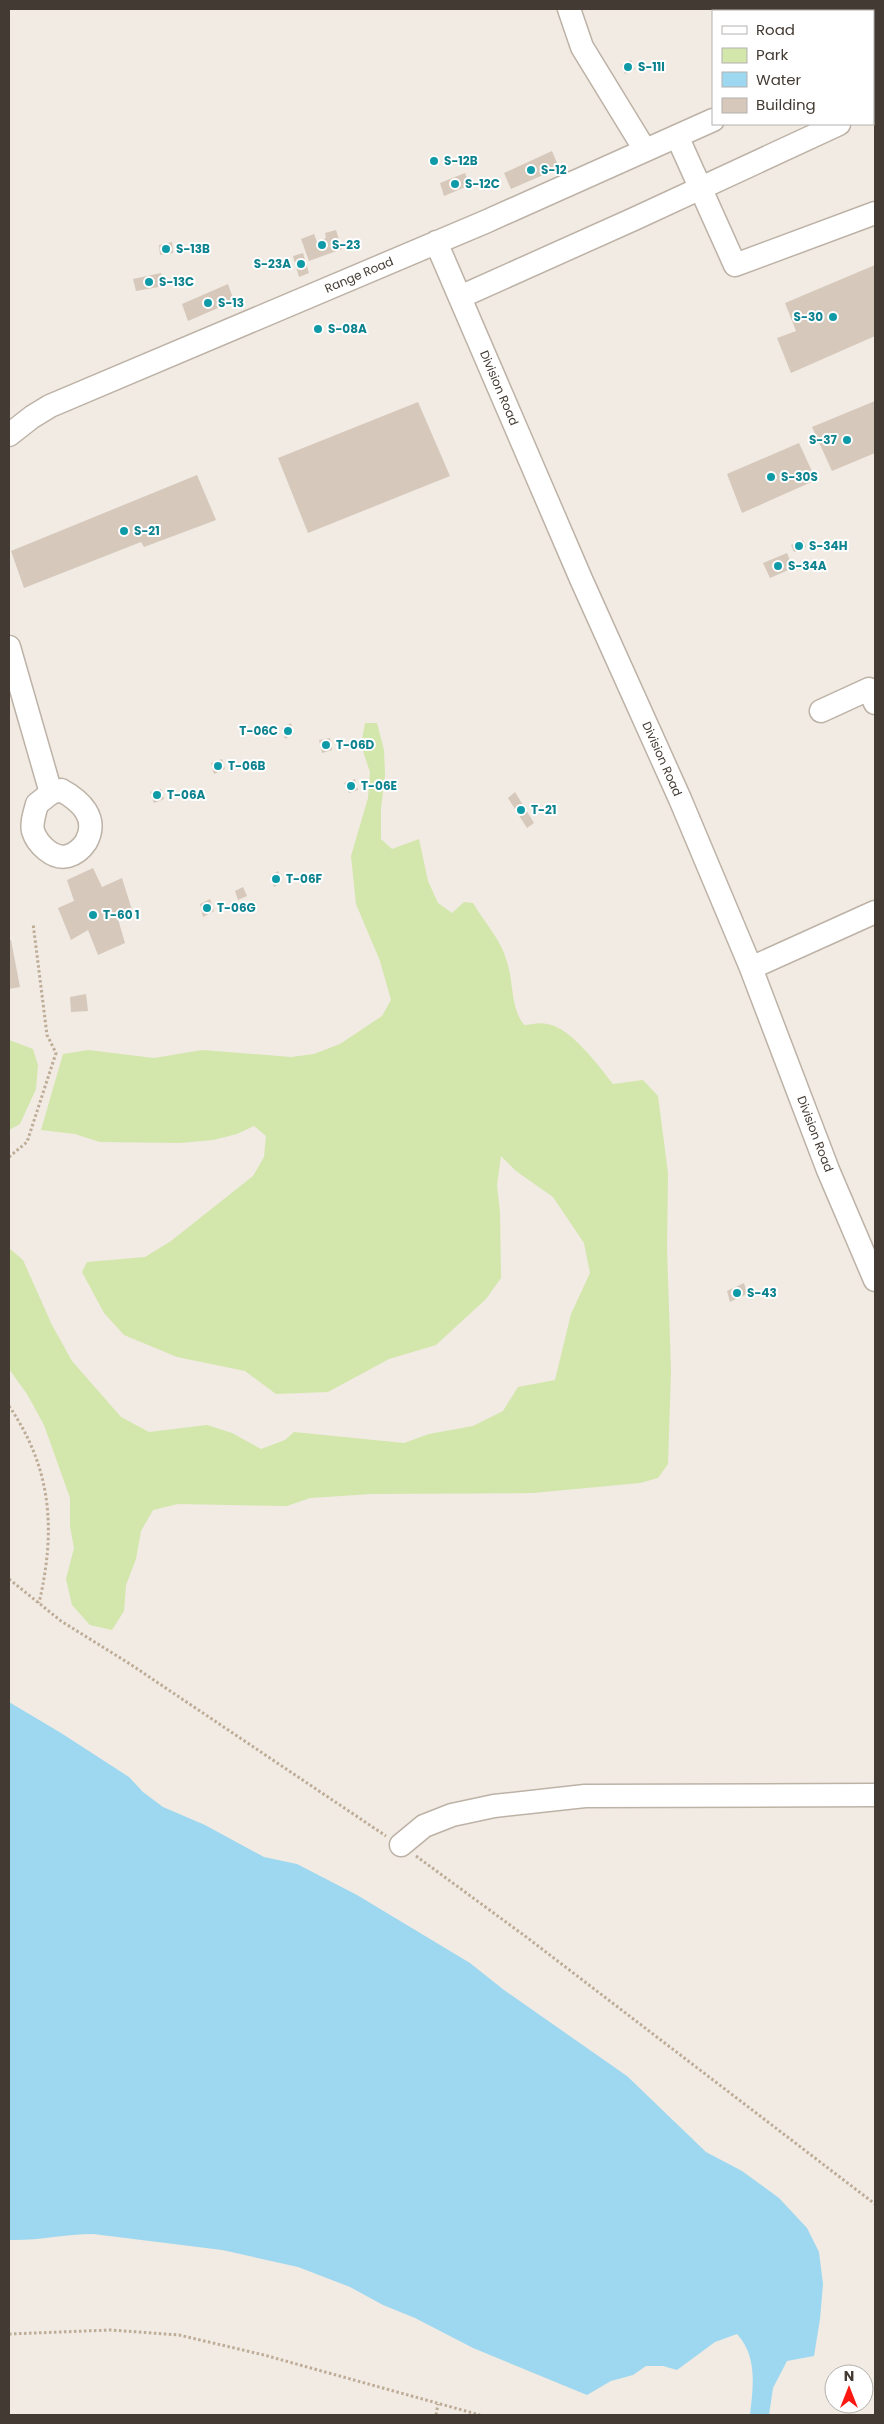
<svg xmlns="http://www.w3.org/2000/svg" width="884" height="2424" viewBox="0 0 884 2424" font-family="Poppins,sans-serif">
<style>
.green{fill:#d3e6ab}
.water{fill:#9ed8f0}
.building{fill:#d6c8bb}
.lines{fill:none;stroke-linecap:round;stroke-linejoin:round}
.minor-casing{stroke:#bdb2a6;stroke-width:25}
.path{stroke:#beac97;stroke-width:3;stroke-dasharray:2.5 2.5;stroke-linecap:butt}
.minor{stroke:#fff;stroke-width:22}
.culture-dot{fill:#0f9aa8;stroke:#fff;stroke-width:2}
.labels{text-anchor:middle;stroke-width:4;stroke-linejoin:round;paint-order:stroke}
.culture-label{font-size:12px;font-weight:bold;fill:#0d838f;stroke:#fff;text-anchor:start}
.street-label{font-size:12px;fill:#433b33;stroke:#fff}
</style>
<rect width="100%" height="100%" fill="#f1ebe3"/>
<path class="green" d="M365 723H377L384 750 385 775 381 809V839L392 849 419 839 428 881 438 903 452 913 464 902 473 903C485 924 501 939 507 962 514 983 510 1007 524 1025 531 1025 540 1022 547 1024 570 1027 599 1066 613 1084L643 1080 658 1096 668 1173 667 1248 671 1371 668 1464 658 1478 640 1483 533 1493 372 1494 310 1498 287 1506 178 1504 153 1510 141 1531 136 1559 126 1585 124 1611 112 1630 90 1625 72 1605 66 1579 74 1548 70 1526V1498L44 1425 27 1394 9 1369V1248L23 1260 52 1325 72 1361 121 1417 149 1432 207 1425 232 1433 261 1449 285 1440 294 1432 404 1443 429 1434 473 1426 503 1411 518 1387 555 1380 571 1314 590 1273 584 1243 553 1197 516 1171 501 1156 497 1185 500 1212 501 1278 486 1299 436 1345 389 1359 328 1392 276 1394 245 1371 177 1357 124 1335 104 1313 82 1272 87 1262 145 1257 171 1241 253 1176 264 1157 266 1136 254 1126 237 1134 213 1140 180 1143 100 1142 75 1134 41 1130 63 1054 88 1050 154 1058 202 1050 291 1057 314 1054 340 1044 382 1016 391 1000 380 961 356 904 351 856 368 798 370 772 361 745Z
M9 1040 33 1049 38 1065 36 1089 20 1124 9 1130Z"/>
<path class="water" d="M9 1702 61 1733 129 1777 143 1792 163 1807 205 1825 264 1857 297 1864 357 1895 470 1963 504 1990 627 2076 706 2152 742 2171 779 2198 807 2228 819 2252 823 2284 820 2319 814 2356 787 2361 773 2388 769 2415H750C753 2387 758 2357 737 2334L715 2342 677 2370 663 2366H646L633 2375 611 2381 587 2395 473 2348 415 2318 383 2305 350 2287 298 2267 222 2250 93 2234C64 2234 37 2241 9 2240Z"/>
<path class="building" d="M807 9H830L832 11H808Z
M631 60 635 69 625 74 621 65Z
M552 151 559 168 511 189 504 173Z
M437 156 439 164 431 167 429 159Z
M465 173 470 185 444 196 440 183Z
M336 230 342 249 309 261 301 239 314 234 317 242 326 238 325 233Z
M172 242 173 253 160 255 159 245Z
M303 253 309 273 299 277 293 256Z
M875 265V336L791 373 777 338 796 331 785 303Z
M161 273 164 286 136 291 133 279Z
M228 284 234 301 188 321 182 304Z
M320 325 322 331 315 334 313 328Z
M875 401V453L832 471 812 427Z
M418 402 450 476 308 533 278 458Z
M799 443 816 480 742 513 727 474Z
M197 475 216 520 144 547 141 542 24 588 11 551Z
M803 540 806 547 794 552 791 545Z
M787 553 793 568 770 578 763 563Z
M291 723 294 734 285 739 282 728Z
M330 738 332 750 322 753 319 740Z
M222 759 225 769 214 774 211 763Z
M355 779 358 790 349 793 344 783Z
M161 789 164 799 154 803 150 792Z
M515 792 534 823 527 828 508 798Z
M93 868 102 887 122 878 132 910 118 919 125 943 98 955 88 930 71 940 58 908 74 901 67 880Z
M278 871 282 882 274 887 270 876Z
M243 887 247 896 238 900 235 891Z
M210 899 214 911 203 917 200 904Z
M9 940H11L20 987 9 989Z
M86 994 88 1011 71 1012 70 997Z
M744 1283 747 1294 730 1302 727 1291Z"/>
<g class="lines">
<defs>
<path id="minor" d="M569 9 582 47 645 150
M873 47 875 46
M873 108 875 107
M677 136 735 265 875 213
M436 242 581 579 680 799 751 968 828 1170 875 1280
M460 297 634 219 839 124
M9 435 32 417 50 406 485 222 713 120
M9 647 51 793
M821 711 869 689 875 703
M61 790C81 801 99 818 86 842 82 848 75 854 68 856 53 860 37 844 33 831 31 823 35 812 37 804L51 793Z
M751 968 875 912
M401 1845 424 1826 452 1815 494 1806 585 1796 875 1795"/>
</defs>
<use href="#minor" class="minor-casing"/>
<path class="path" d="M9 1157 27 1142 56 1053 47 1035 33 923
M9 1406C52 1469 56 1530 39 1603
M9 1579 61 1621 130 1664 386 1836
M416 1856 525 1936 875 2204
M9 2334 111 2330 179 2335 264 2355 480 2415
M436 2415 438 2404"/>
<use href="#minor" class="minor"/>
</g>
<g class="culture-dot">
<circle cx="628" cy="67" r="5"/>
<circle cx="434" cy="161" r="5"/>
<circle cx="531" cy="170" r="5"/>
<circle cx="455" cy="184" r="5"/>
<circle cx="322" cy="245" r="5"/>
<circle cx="166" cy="249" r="5"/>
<circle cx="301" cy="264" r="5"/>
<circle cx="149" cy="282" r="5"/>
<circle cx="208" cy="303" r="5"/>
<circle cx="833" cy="317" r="5"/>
<circle cx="318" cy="329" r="5"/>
<circle cx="847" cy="440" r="5"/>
<circle cx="771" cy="477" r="5"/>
<circle cx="124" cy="531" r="5"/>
<circle cx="799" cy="546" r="5"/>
<circle cx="778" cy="566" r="5"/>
<circle cx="288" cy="731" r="5"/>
<circle cx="326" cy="745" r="5"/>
<circle cx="218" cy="766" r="5"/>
<circle cx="351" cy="786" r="5"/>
<circle cx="157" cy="795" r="5"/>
<circle cx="521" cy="810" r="5"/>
<circle cx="276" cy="879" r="5"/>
<circle cx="207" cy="908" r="5"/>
<circle cx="93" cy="915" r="5"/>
<circle cx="737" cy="1293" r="5"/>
</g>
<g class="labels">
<g class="culture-label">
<text x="638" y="71">S-11I</text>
<text x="444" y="165">S-12B</text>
<text x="541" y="174">S-12</text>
<text x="465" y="188">S-12C</text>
<text x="332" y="249">S-23</text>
<text x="176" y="253">S-13B</text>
<text x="291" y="268" text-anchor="end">S-23A</text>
<text x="159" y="286">S-13C</text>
<text x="218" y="307">S-13</text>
<text x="823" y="321" text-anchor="end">S-30</text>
<text x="328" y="333">S-08A</text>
<text x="837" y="444" text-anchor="end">S-37</text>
<text x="781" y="481">S-30S</text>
<text x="134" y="535">S-21</text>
<text x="809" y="550">S-34H</text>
<text x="788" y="570">S-34A</text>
<text x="278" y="735" text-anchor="end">T-06C</text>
<text x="336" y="749">T-06D</text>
<text x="228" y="770">T-06B</text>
<text x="361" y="790">T-06E</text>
<text x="167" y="799">T-06A</text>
<text x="531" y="814">T-21</text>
<text x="286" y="883">T-06F</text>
<text x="217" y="912">T-06G</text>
<text x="103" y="919">T-60 1</text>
<text x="747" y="1297">S-43</text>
</g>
<g class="street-label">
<text transform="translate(359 275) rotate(-23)" y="4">Range Road</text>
<text transform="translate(499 388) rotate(67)" y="4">Division Road</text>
<text transform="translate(662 759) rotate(66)" y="4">Division Road</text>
<text transform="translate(815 1134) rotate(69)" y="4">Division Road</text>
</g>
</g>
<rect width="884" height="2424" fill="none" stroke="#433b33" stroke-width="20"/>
<rect x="712" y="10" width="162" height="115" fill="#ffffff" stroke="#b4b1ad"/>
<rect x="722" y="26" width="25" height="8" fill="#ffffff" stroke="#b4b1ad"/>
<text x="756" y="35" font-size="15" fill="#433b33">Road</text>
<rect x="722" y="48" width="25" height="15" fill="#d3e6ab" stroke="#b4b1ad"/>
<text x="756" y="60" font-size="15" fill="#433b33">Park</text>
<rect x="722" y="72" width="25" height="15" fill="#9ed8f0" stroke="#b4b1ad"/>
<text x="756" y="85" font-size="15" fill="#433b33">Water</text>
<rect x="722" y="98" width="25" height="15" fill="#d6c8bb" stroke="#b4b1ad"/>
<text x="756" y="110" font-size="15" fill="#433b33">Building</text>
<g transform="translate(849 2389)"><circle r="24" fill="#ffffff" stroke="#b4b1ad"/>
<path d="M0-4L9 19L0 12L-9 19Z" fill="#fa1811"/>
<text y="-8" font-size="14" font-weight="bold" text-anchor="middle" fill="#433b33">N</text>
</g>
</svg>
